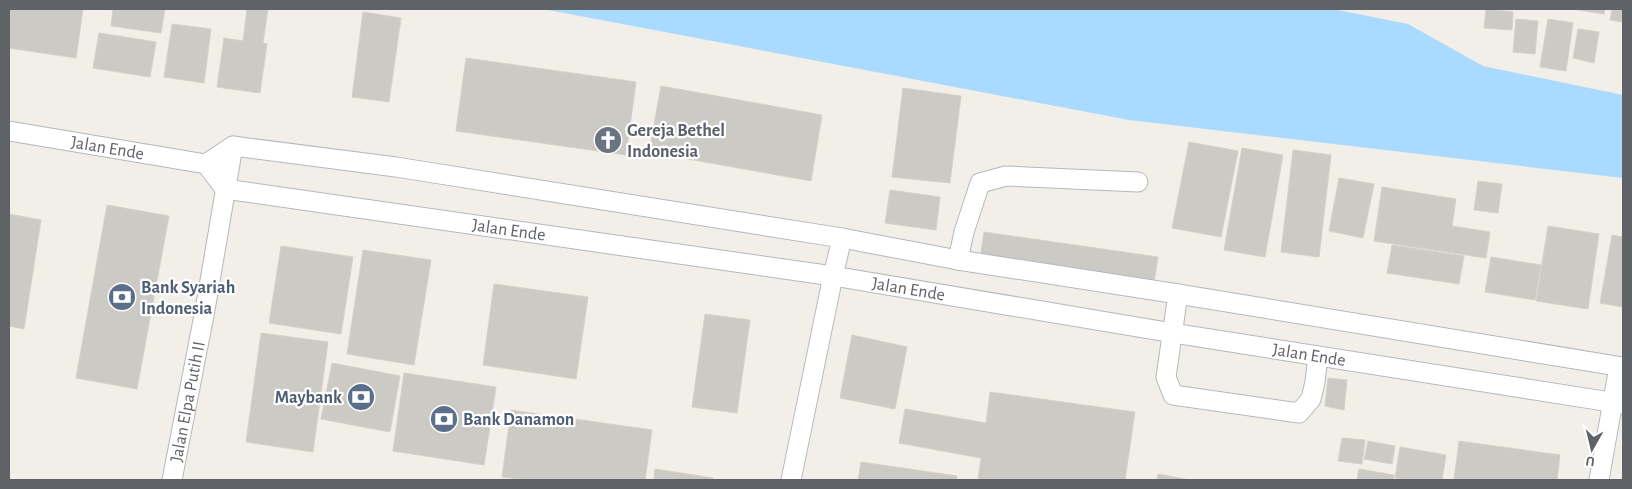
<svg xmlns="http://www.w3.org/2000/svg" width="1632" height="489" viewBox="0 0 1632 489" font-family="'Alegreya Sans',sans-serif">
<style>
.water{fill:#aadaff}
.building{fill:#cccac5;stroke:#d6d1c6}
.lines{fill:none;stroke-linecap:round;stroke-linejoin:round}
.lane-casing{stroke:#b5b8bc;stroke-width:21}
.lane{stroke:#fff;stroke-width:19}
.labels{text-anchor:middle;stroke-width:4.5;stroke-linejoin:round;paint-order:stroke}
.worship-label{font-size:18px;font-weight:bold;fill:#5b616d;stroke:#fff;text-anchor:start}
.street-label{font-size:18px;fill:#5f6368;stroke:#fff}
.service-label{font-size:18px;font-weight:bold;fill:#4e5e75;stroke:#fff;text-anchor:start}
</style>
<rect width="100%" height="100%" fill="#f1efe8"/>
<path class="water" d="M543 9H1333L1408 24 1483 66 1623 95V178L1129 120Z"/>
<path class="building" d="M9 9H83L76 58 9 48Z
M113 9H165L161 33 111 26Z
M247 9H268L263 43 267 44 260 93 217 87 224 38 243 41Z
M1486 9 1513 12 1512 30 1484 28Z
M1578 9H1605L1604 14 1578 10Z
M1612 9H1623V22L1610 20Z
M363 12 401 18 389 102 352 97Z
M1516 19 1538 21 1535 54 1513 52Z
M1548 19 1573 23 1566 71 1540 67Z
M172 24 211 29 204 83 164 77Z
M1578 29 1599 32 1594 63 1573 58Z
M99 33 156 42 150 77 93 68Z
M466 58 636 82 626 155 456 131Z
M661 86 822 115 811 181 649 152Z
M903 88 961 96 950 183 892 177Z
M1189 142 1238 151 1221 237 1172 228Z
M1242 148 1283 155 1265 257 1224 250Z
M1293 150 1331 155 1319 257 1281 252Z
M1339 178 1374 184 1363 238 1329 231Z
M1478 181 1502 184 1498 213 1474 210Z
M1382 187 1456 199 1452 226 1490 232 1486 258 1374 241Z
M890 190 940 197 936 230 885 223Z
M107 205 169 216 137 389 76 378Z
M9 214 41 220 24 329 9 326Z
M1548 226 1599 234 1588 309 1536 301Z
M984 232 1158 257 1154 283 980 259Z
M1612 235 1623 237V307L1600 303Z
M1392 245 1464 256 1459 284 1387 273Z
M281 246 353 257 341 334 269 323Z
M363 250 431 260 414 365 347 354Z
M1491 257 1541 265 1535 300 1485 292Z
M494 284 588 297 576 379 483 365Z
M705 314 750 320 737 413 692 407Z
M261 333 328 342 313 452 246 442Z
M852 335 907 347 895 409 840 398Z
M332 363 400 376 390 432 321 419Z
M404 373 496 387 484 465 393 451Z
M1328 378 1347 380 1344 410 1325 406Z
M990 392 1135 412 1125 480H978L981 458 899 443 905 409 986 423Z
M511 410 652 430 645 480H527L502 477Z
M1342 438 1365 440 1362 464 1338 461Z
M1368 441 1395 446 1392 464 1364 459Z
M1459 441 1560 455 1557 480H1454Z
M1400 447 1446 455 1442 480H1405L1395 478Z
M861 462 957 476 956 480H858Z
M655 469 713 478V480H654Z
M1359 469 1394 475 1393 480H1357Z
M1158 474 1190 480H1157Z"/>
<g class="lines">
<defs>
<g id="lane">
<path id="s1" d="M9 131 206 164 225 189 833 276 1173 333 1623 404"/>
<path d="M206 164 233 146 396 167 842 238 958 260 1178 294 1623 367"/>
<path d="M958 260 964 232 980 183 1006 176 1138 182"/>
<path d="M1178 294 1166 377 1173 395 1299 413 1311 399 1315 382 1318 356"/>
<path id="s2" d="M172 480 205 310 233 146"/>
<path d="M791 480 833 276 842 238"/>
<path d="M1599 480 1619 367"/>
</g>
</defs>
<use href="#lane" class="lane-casing"/>
<use href="#lane" class="lane"/>
</g>
<defs>
<symbol id="church-disc" viewBox="-11 -11 22 22"><circle r="9.5" fill="#6b7280" stroke="#fff"/><path d="M-1.2-6h2.4v3.5h3.3v2.4h-3.3V6h-2.4V-.1h-3.3v-2.4h3.3Z" fill="#fff"/></symbol>
<symbol id="bank-disc" viewBox="-11 -11 22 22"><circle r="9.5" fill="#5c6f8a" stroke="#fff"/><path d="M-6-4H6V4H-6ZM0-2.3a2.3 2.3 0 1 0 0 4.6a2.3 2.3 0 1 0 0-4.6Z" fill="#fff"/></symbol>
</defs>
<g fill-rule="evenodd">
<use href="#church-disc" x="592" y="124" width="32" height="32"/>
<use href="#bank-disc" x="106" y="281" width="32" height="32"/>
<use href="#bank-disc" x="345" y="381" width="32" height="32"/>
<use href="#bank-disc" x="428" y="403" width="32" height="32"/>
</g>
<g class="labels">
<g class="worship-label">
<text x="627" y="136">Gereja Bethel<tspan x="627" dy="21">Indonesia</tspan></text>
</g>
<g class="street-label">
<text dy="6" stroke="none"><textPath href="#s1" startOffset="100">Jalan Ende</textPath></text>
<text dy="6" stroke="none"><textPath href="#s1" startOffset="518">Jalan Ende</textPath></text>
<text dy="6" stroke="none"><textPath href="#s1" startOffset="922">Jalan Ende</textPath></text>
<text dy="6" stroke="none"><textPath href="#s1" startOffset="1328">Jalan Ende</textPath></text>
<text dy="6" stroke="none"><textPath href="#s2" startOffset="80">Jalan Elpa Putih II</textPath></text>
</g>
<g class="service-label">
<text x="141" y="293">Bank Syariah<tspan x="141" dy="21">Indonesia</tspan></text>
<text x="342" y="403" text-anchor="end">Maybank</text>
<text x="463" y="425">Bank Danamon</text>
</g>
</g>
<rect width="1632" height="489" fill="none" stroke="#5f6368" stroke-width="20"/>
<g transform="translate(1592 449) rotate(188)" stroke="#ffffff" stroke-width="4" paint-order="stroke">
<path d="M0-4L9 19L0 12L-9 19Z" fill="#5f6368"/>
<text y="-8" font-size="14" font-weight="bold" text-anchor="middle" fill="#5f6368">U</text>
</g>
</svg>
